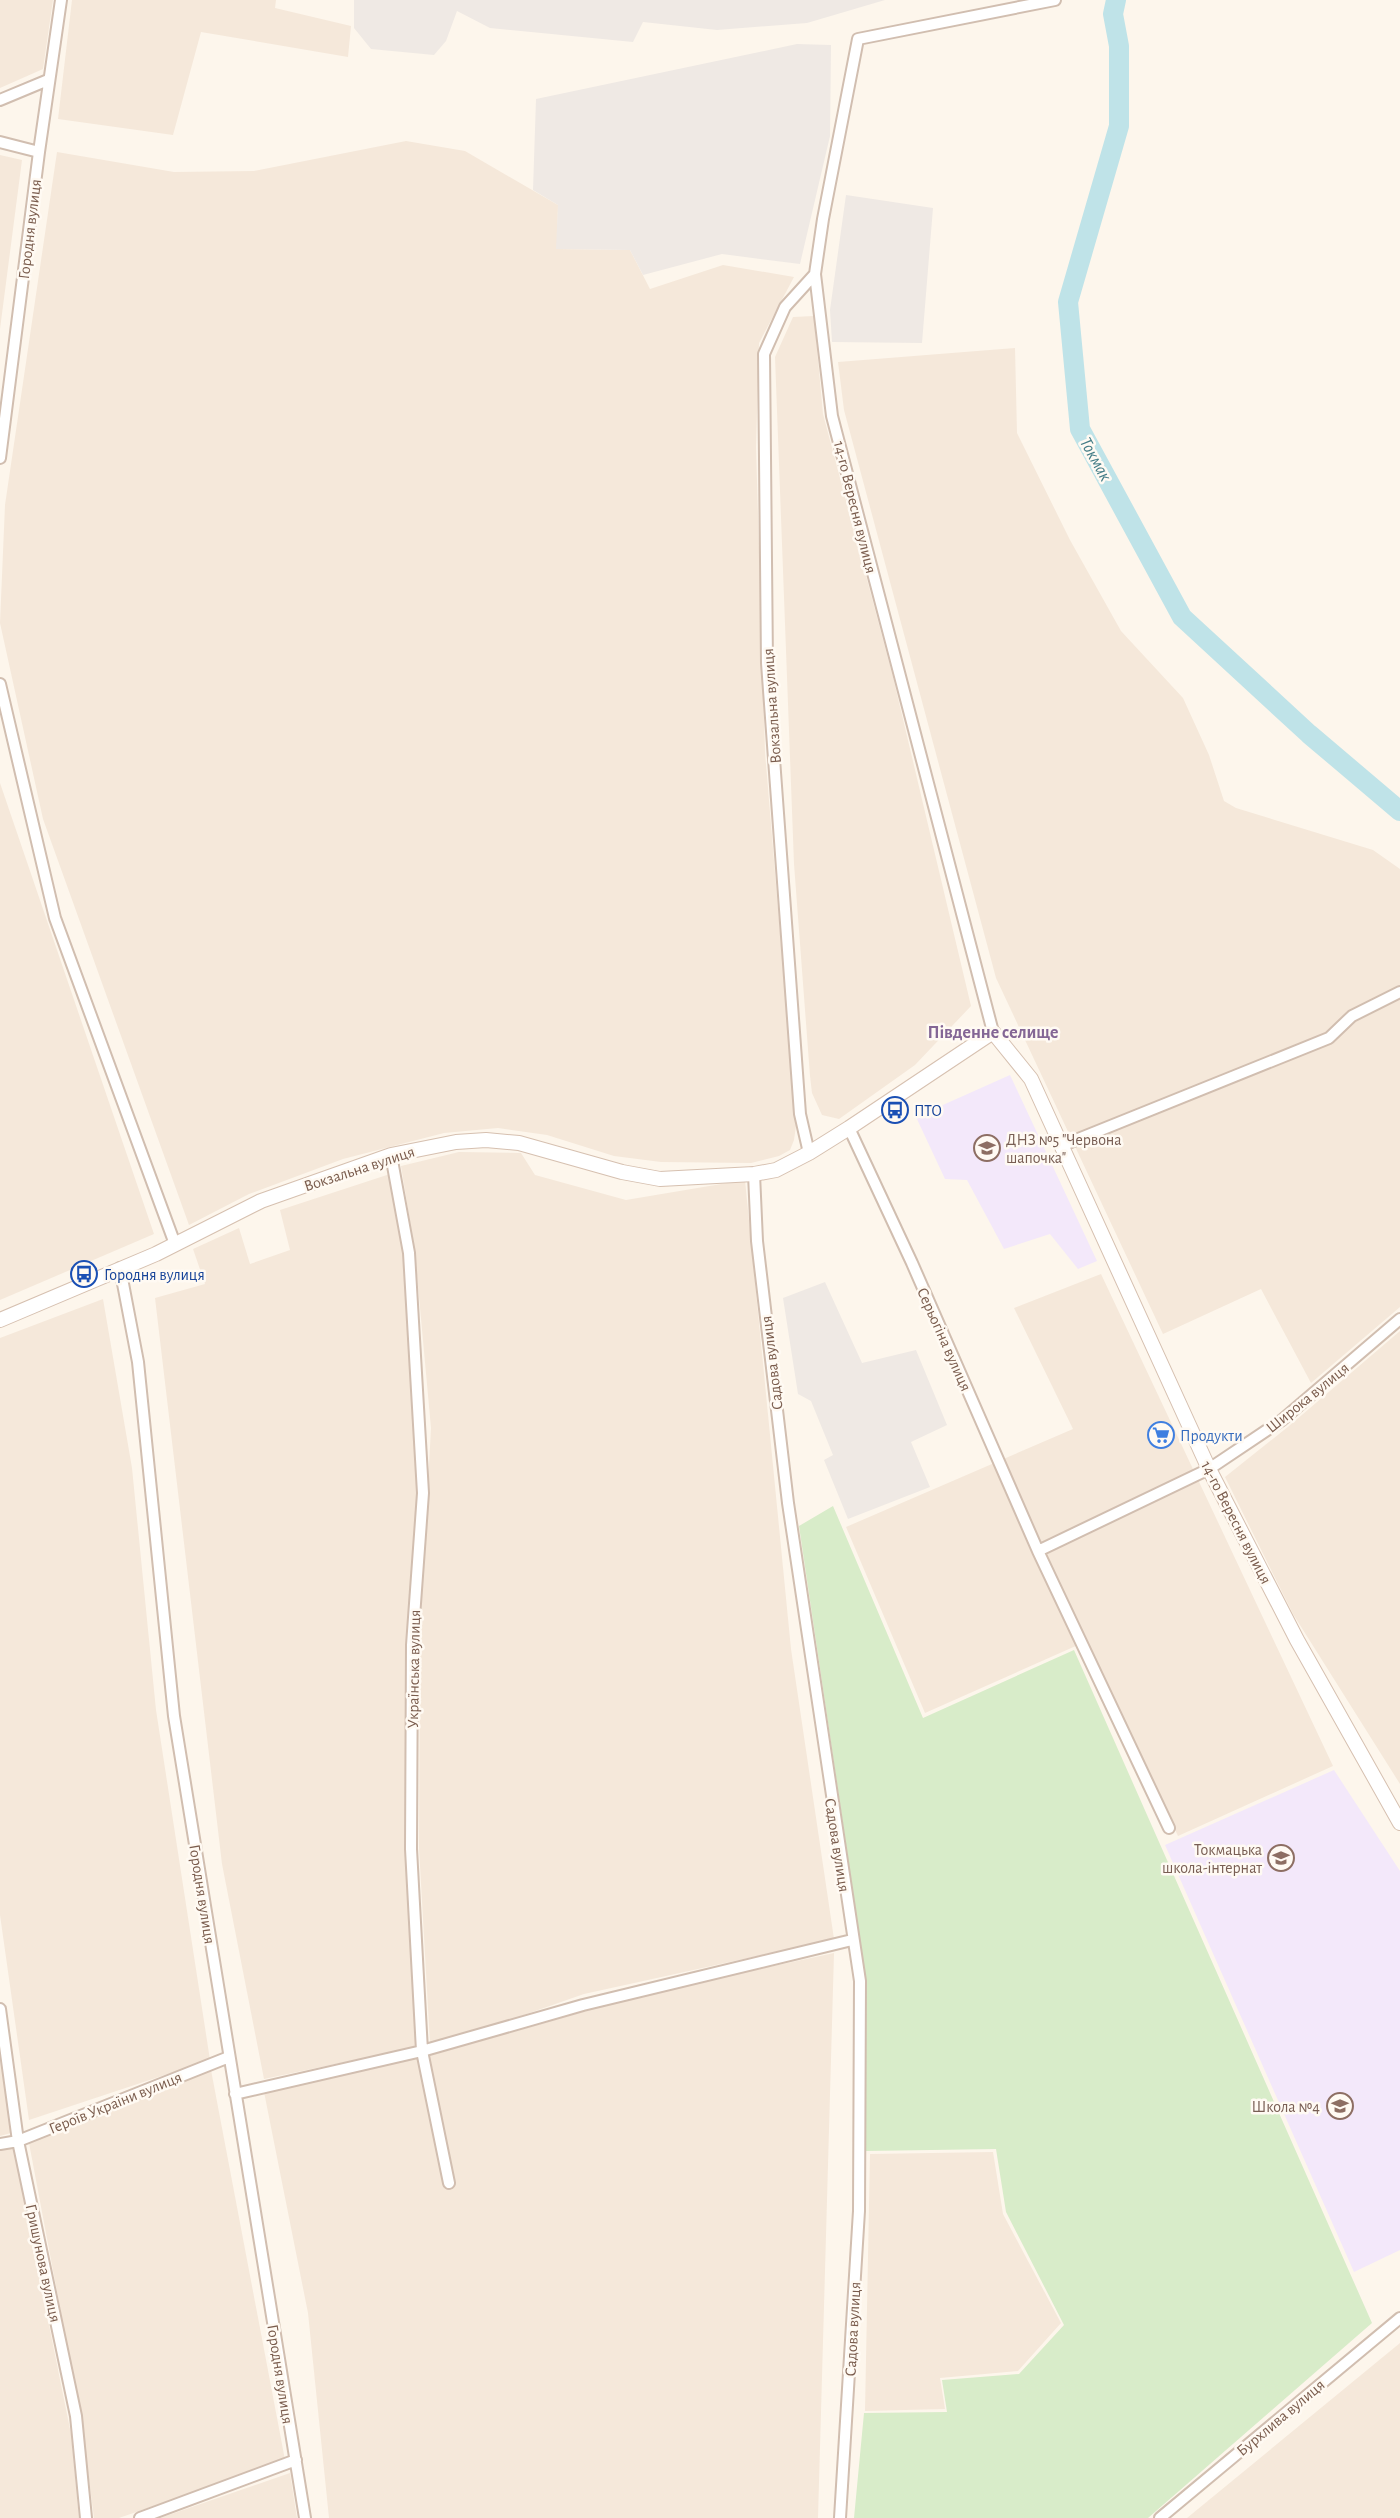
<svg xmlns="http://www.w3.org/2000/svg" width="1400" height="2518" viewBox="0 0 1400 2518" font-family="'Alegreya Sans',sans-serif">
<style>
.residential{fill:#f5e8da}
.industrial{fill:#efe9e4}
.education{fill:#f3e8fa}
.green{fill:#d8ecc9}
.lines{fill:none;stroke-linecap:round;stroke-linejoin:round}
.river{stroke:#bfe3e8;stroke-width:20}
.street-casing{stroke:#d1beb0;stroke-width:14}
.secondary-casing{stroke:#d6c0b0;stroke-width:16}
.street{stroke:#fff;stroke-width:10}
.secondary{stroke:#fff;stroke-width:14}
.labels{text-anchor:middle;stroke-width:5;stroke-linejoin:round;paint-order:stroke}
.street-label{font-size:16px;fill:#7a5c4d;stroke:#fffaf3}
.transit-label{font-size:16px;fill:#164399;stroke:#fffaf3;text-anchor:start}
.education-label{font-size:16px;fill:#785e54;stroke:#fffaf3;text-anchor:end}
.shop-label{font-size:16px;fill:#366cbe;stroke:#fffaf3;text-anchor:start}
.water-label{font-size:18px;font-style:italic;fill:#437c86;stroke:#fffaf3}
.neighbourhood-label{font-size:18px;font-weight:bold;fill:#846695;stroke:#fffaf3}
</style>
<rect width="100%" height="100%" fill="#fdf6ec"/>
<path class="residential" d="M0 0H53L43 69 0 88Z
M72 0H276L275 8 351 26 348 57 201 32 173 135 58 119Z
M406 141 465 151 558 205 557 249 630 250 650 289 723 265 794 277 759 343 756 447 765 752 796 1126 794 1140 790 1150 779 1156 751 1163 661 1162 614 1156 547 1135 498 1128 444 1133 343 1159 249 1194 189 1225 43 819 0 623 5 505 57 152 174 172 254 171Z
M0 155 22 160 0 329Z
M814 316 823 414 893 677 971 1006 915 1065 839 1119 822 1115 812 1093 810 1076 794 864 775 357 793 317Z
M1015 348 1017 433 1070 540 1121 631 1183 698 1209 755 1224 801 1236 808 1373 850 1400 869V1307L1311 1383 1261 1289 1163 1334 996 978 844 410 838 362Z
M0 783 154 1234 0 1300Z
M459 1152 521 1153 535 1175 626 1200 745 1180 791 1649 834 1939 584 1994 475 2032 430 2043 419 1848 420 1635 431 1428 415 1253 401 1166Z
M390 1174 403 1255 417 1494 407 1647V1849L416 2047 264 2079 222 1864 155 1298 205 1284 193 1249 239 1228 250 1264 290 1250 280 1210Z
M1101 1274 1333 1766 1178 1836 1087 1641 925 1713 846 1527 1073 1429 1014 1308Z
M103 1299 132 1468 156 1710 210 2060 29 2120 0 1915V1338Z
M1400 1331V1784L1293 1614 1225 1477 1289 1426Z
M834 1953 818 2518H329L308 2313 264 2092 435 2054 649 1993Z
M0 2057 11 2133 0 2136Z
M211 2070 285 2460 119 2518H94L81 2419 29 2143Z
M13 2146 71 2434 79 2518H0V2149Z
M993 2152 1003 2214 1061 2323 1018 2371 940 2378 945 2409 865 2411 870 2154Z
M1400 2343V2518H1187Z
M290 2473 297 2518H160Z"/>
<path class="industrial" d="M354 0H885L807 23 717 30 643 22 633 42 490 28 457 11 446 41 434 55 371 49 354 28Z
M797 44 831 45 830 136 800 264 722 254 643 275 630 250 556 249 558 205 533 190 536 99Z
M846 195 933 208 922 343 832 342 830 310Z
M825 1282 862 1363 916 1350 947 1425 911 1442 930 1487 848 1519 824 1460 833 1455 811 1401 798 1394 783 1298Z"/>
<path class="education" d="M1010 1075 1097 1261 1078 1269 1050 1234 1004 1249 967 1180 945 1179 916 1117Z
M1334 1770 1400 1871V2250L1354 2272 1165 1845Z"/>
<path class="green" d="M833 1506 923 1718 1074 1650 1372 2323 1148 2518H854L864 2413 947 2412 942 2380 1019 2374 1064 2325 1006 2212 996 2149 866 2151V1980L799 1526Z"/>
<g class="lines">
<path class="river" d="M1116 0 1113 14 1119 46V126L1068 302 1080 429 1182 617 1309 734 1400 811"/>
<defs>
<path id="street" d="M0 100 48 80
M0 142 39 152
M0 458 39 152 61 0
M0 684 55 918 175 1244
M993 1032 832 416 815 274 823 219 858 39 1055 0
M849 1128 912 1263 1038 1551 1169 1828
M1061 1146 1329 1038 1352 1016 1400 992
M809 1153 800 1114 767 663 764 354 785 307 815 274
M391 1155 409 1253 423 1493 412 1645 411 1849 422 2051 449 2183
M754 1174 757 1241 788 1503 860 1981 859 2211 840 2518
M120 1268 138 1362 174 1716 305 2518
M1038 1551 1209 1469 1282 1420 1400 1319
M0 2009 18 2141 76 2416 86 2518
M235 2094 422 2051 583 2005 852 1940
M0 2144 18 2141 229 2057
M140 2518 296 2460
M1160 2518 1400 2318"/>
<path id="secondary" d="M0 1320 156 1254 261 1201 391 1155 456 1142 486 1140 519 1143 622 1172 660 1179 754 1174 776 1170 809 1153 849 1128 993 1032 1031 1079 1209 1469 1297 1640 1400 1823"/>
</defs>
<use href="#street" class="street-casing"/>
<use href="#secondary" class="secondary-casing"/>
<use href="#street" class="street"/>
<use href="#secondary" class="secondary"/>
</g>
<defs>
<symbol id="bus-ring" viewBox="-11 -11 22 22"><circle r="9.5" fill="#fffaf3" stroke="#1a4fb4" stroke-width="1.5"/><path d="M-5-6H5V4H4V6H2V4H-2V6H-4V4H-5ZM-3.5-4V0h7V-4ZM-3.5 1.2v1.5H-2V1.2ZM2 1.2v1.5H3.5V1.2Z" fill="#1a4fb4"/></symbol>
<symbol id="school-ring" viewBox="-11 -11 22 22"><circle r="9.5" fill="#fffaf3" stroke="#8d6e63" stroke-width="1.5"/><path d="M0-5L7-2L0 1L-7-2ZM-4 1L0 2.5L4 1V4Q0 6-4 4Z" fill="#8d6e63"/></symbol>
<symbol id="supermarket-ring" viewBox="-11 -11 22 22"><circle r="9.5" fill="#fffaf3" stroke="#3f7fe0" stroke-width="1.5"/><path d="M-6-5.5h2.5l.6 2H6L4.5 2H-2.5L-4.4-4H-6ZM-1.5 3.2a1.3 1.3 0 1 0 .1 0ZM3 3.2a1.3 1.3 0 1 0 .1 0Z" fill="#3f7fe0"/></symbol>
</defs>
<g fill-rule="evenodd">
<use href="#bus-ring" x="880" y="1095" width="30" height="30"/>
<use href="#school-ring" x="972" y="1133" width="30" height="30"/>
<use href="#bus-ring" x="69" y="1259" width="30" height="30"/>
<use href="#supermarket-ring" x="1146" y="1420" width="30" height="30"/>
<use href="#school-ring" x="1266" y="1843" width="30" height="30"/>
<use href="#school-ring" x="1325" y="2091" width="30" height="30"/>
</g>
<g class="labels">
<g class="street-label">
<text transform="translate(29 229) rotate(-83)" y="6">Городня вулиця</text>
<text transform="translate(856 507) rotate(76)" y="6">14-го Вересня вулиця</text>
<text transform="translate(771 706) rotate(-94)" y="6">Вокзальна вулиця</text>
<text transform="translate(359 1168) rotate(-18)" y="6">Вокзальна вулиця</text>
<text transform="translate(945 1339) rotate(66)" y="6">Серьогіна вулиця</text>
<text transform="translate(771 1363) rotate(-97)" y="6">Садова вулиця</text>
<text transform="translate(1307 1397) rotate(-39)" y="6">Широка вулиця</text>
<text transform="translate(1237 1522) rotate(63)" y="6">14-го Вересня вулиця</text>
<text transform="translate(413 1669) rotate(-89)" y="6">Українська вулиця</text>
<text transform="translate(838 1845) rotate(81)" y="6">Садова вулиця</text>
<text transform="translate(203 1894) rotate(81)" y="6">Городня вулиця</text>
<text transform="translate(115 2102) rotate(-22)" y="6">Героїв України вулиця</text>
<text transform="translate(44 2263) rotate(78)" y="6">Гришунова вулиця</text>
<text transform="translate(852 2329) rotate(-87)" y="6">Садова вулиця</text>
<text transform="translate(281 2374) rotate(81)" y="6">Городня вулиця</text>
<text transform="translate(1280 2417) rotate(-40)" y="6">Бурхлива вулиця</text>
</g>
<g class="transit-label">
<text x="914" y="1116">ПТО</text>
<text x="104" y="1280">Городня вулиця</text>
</g>
<g class="education-label">
<text x="1006" y="1145" text-anchor="start">ДНЗ №5 "Червона<tspan x="1006" dy="18">шапочка"</tspan></text>
<text x="1262" y="1855">Токмацька<tspan x="1262" dy="18">школа-інтернат</tspan></text>
<text x="1320" y="2112">Школа №4</text>
</g>
<g class="shop-label">
<text x="1180" y="1441">Продукти</text>
</g>
<g class="water-label">
<text transform="translate(1096 459) rotate(61)" y="6">Токмак</text>
</g>
<g class="neighbourhood-label">
<text x="993" y="1038">Південне селище</text>
</g>
</g>
</svg>
